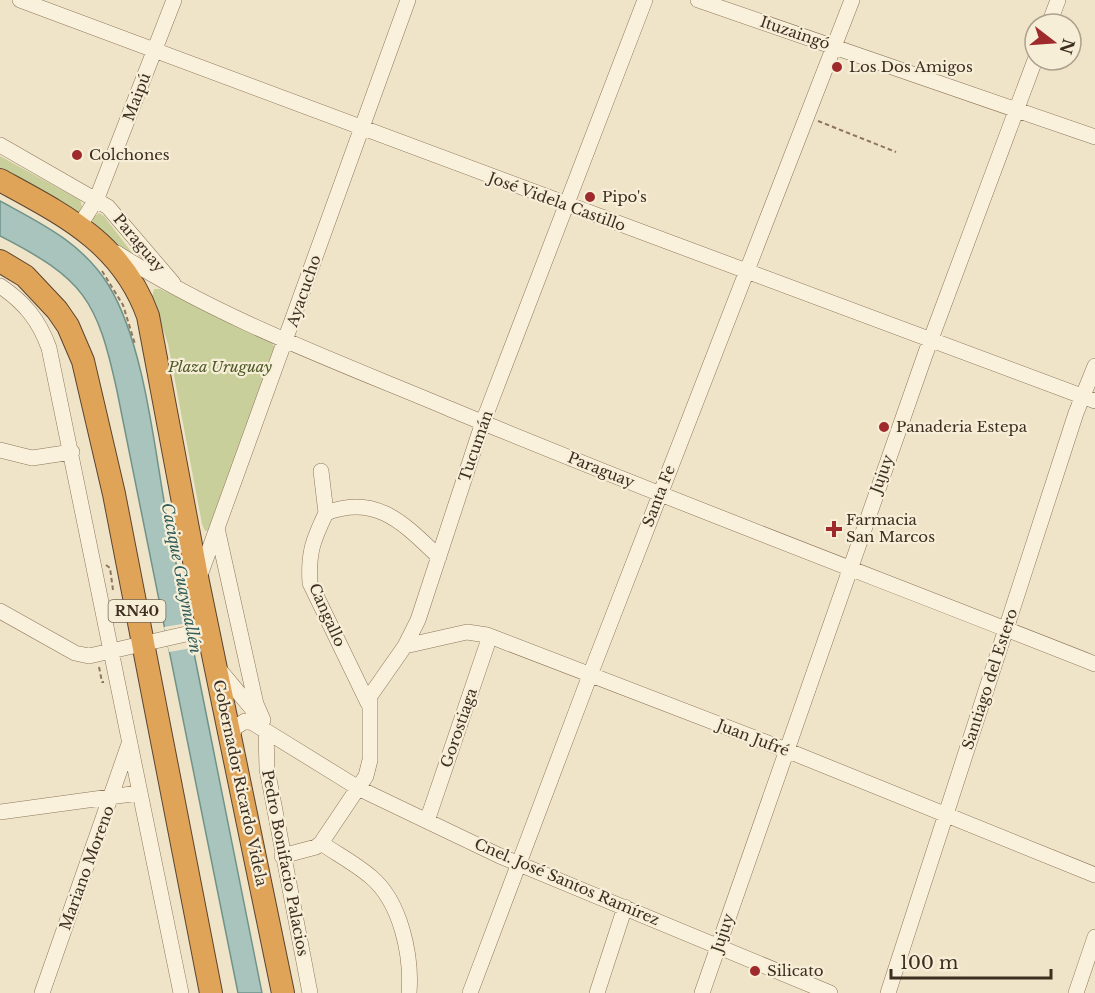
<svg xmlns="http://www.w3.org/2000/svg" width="1095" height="993" viewBox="0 0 1095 993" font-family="'Libre Baskerville',serif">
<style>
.green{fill:#c9cf9b}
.water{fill:#a9c4bc;stroke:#6f938a;stroke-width:1.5}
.pier{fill:#f0e4c8}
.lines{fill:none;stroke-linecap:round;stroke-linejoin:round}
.minor-casing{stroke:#8d765c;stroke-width:16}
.highway-casing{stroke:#5b4430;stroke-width:24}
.path{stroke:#8d765c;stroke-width:2;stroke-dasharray:4.5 3;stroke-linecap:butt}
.minor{stroke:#faf1dc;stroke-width:15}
.highway{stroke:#e0a458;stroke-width:22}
.poi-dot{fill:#9e2a2b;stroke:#f7eed8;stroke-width:2}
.labels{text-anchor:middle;stroke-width:4.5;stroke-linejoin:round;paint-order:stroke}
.shield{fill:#f7eed8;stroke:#756857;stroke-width:1.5}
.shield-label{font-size:14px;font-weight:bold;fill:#3d2e20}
.street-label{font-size:15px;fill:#3d2e20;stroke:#f7eed8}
.poi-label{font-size:15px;fill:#3d2e20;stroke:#f7eed8;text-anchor:start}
.park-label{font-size:15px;font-style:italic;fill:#4d5a26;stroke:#f7eed8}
.water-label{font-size:16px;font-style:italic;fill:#2f5d5a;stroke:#f7eed8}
</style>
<rect width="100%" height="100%" fill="#f0e4c8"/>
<path class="green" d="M0 156 80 200 82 206 79 213 0 174Z
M99 213 104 216 133 254 95 230 92 218Z
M154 289H160L270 340 275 348 211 530 205 531 202 524 168 344 152 297Z"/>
<path class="water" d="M0 201C42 224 83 243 109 286 145 346 154 448 167 518 199 676 230 835 262 993H238L117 391C97 299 84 279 0 236Z"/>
<path class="pier" d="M188 623 192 648 169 652 164 627Z"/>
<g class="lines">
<defs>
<path id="minor" d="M20 0 1095 401
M698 0 1095 137
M1049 24 1058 0
M0 145 108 207 173 283
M80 225 97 198 174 0
M117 253C220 319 338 362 450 409 664 498 880 579 1095 664
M0 286C24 302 39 320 49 348L181 993
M0 450 32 458 72 452
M321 471 326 513
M217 528 256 704 263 720
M199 578 408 0
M0 611 75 653 89 656 208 629
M405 646 467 632 487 635 786 750 1095 875
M218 668 258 716
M368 703 310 583C308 553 313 540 326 513 377 493 405 525 439 557
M266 732 267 769 310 993
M230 737 236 727 245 721 253 723 360 789 500 856 830 993
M0 812 139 793
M427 821 490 636
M321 843C337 854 356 864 371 877 401 902 412 956 409 993
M282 856 316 847 321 843 366 776 370 760V696L405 646 418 620 483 422 645 0
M42 993 129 744
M470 993 590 675 852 0
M597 993 625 907
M702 993 925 355 1035 60
M888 993 1076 413 1095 366
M1076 993 1095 937"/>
<path id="highway" d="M0 180C64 215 122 243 148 316L198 582 283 993
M0 261 25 276 57 310 68 326 83 361 114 494 211 993"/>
</defs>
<use href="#minor" class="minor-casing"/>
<use href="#highway" class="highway-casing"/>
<path class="path" d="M818 121 896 152
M102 271 123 305 135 344
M106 565 110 568 113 590
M99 667 102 682H104"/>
<use href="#minor" class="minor"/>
<use href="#highway" class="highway"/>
</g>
<g class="poi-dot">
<circle cx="837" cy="67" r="6"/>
<circle cx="77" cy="155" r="6"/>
<circle cx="590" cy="197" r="6"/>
<circle cx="884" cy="427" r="6"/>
<path d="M831 520h6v6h6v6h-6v6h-6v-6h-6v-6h6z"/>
<circle cx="755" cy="971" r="6"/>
</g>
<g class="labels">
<rect class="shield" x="108.5" y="600" width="57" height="22" rx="4.5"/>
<g class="shield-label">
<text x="137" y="616">RN40</text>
</g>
<g class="street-label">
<text transform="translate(795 33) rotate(19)" y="5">Ituzaingó</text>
<text transform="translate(137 97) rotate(-69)" y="5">Maipú</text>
<text transform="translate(557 202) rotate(20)" y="5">José Videla Castillo</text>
<text transform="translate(139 243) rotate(50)" y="5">Paraguay</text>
<text transform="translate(304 291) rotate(-71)" y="5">Ayacucho</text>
<text transform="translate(476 446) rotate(-71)" y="5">Tucumán</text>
<text transform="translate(601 470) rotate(22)" y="5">Paraguay</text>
<text transform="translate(882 474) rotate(-70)" y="5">Jujuy</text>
<text transform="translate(659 496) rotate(-69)" y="5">Santa Fe</text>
<text transform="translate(327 615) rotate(66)" y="5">Cangallo</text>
<text transform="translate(990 679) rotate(-72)" y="5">Santiago del Estero</text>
<text transform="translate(459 728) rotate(-71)" y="5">Gorostiaga</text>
<text transform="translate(753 738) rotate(21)" y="5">Juan Jufré</text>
<text transform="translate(240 783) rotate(78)" y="5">Gobernador Ricardo Videla</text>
<text transform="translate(285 863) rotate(79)" y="5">Pedro Bonifacio Palacios</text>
<text transform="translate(87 868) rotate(-70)" y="5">Mariano Moreno</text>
<text transform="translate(567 882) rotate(23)" y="5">Cnel. José Santos Ramírez</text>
<text transform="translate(723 933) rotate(-71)" y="5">Jujuy</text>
</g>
<g class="poi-label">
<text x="849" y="72">Los Dos Amigos</text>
<text x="89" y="160">Colchones</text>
<text x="602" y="202">Pipo's</text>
<text x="896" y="432">Panaderia Estepa</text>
<text x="846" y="525">Farmacia<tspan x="846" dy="17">San Marcos</tspan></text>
<text x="767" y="976">Silicato</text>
</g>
<g class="park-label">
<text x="220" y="372">Plaza Uruguay</text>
</g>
<g class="water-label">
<text transform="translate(182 578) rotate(79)" y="6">Cacique Guaymallén</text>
</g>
</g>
<g transform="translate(1053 42) rotate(107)"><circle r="28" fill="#f7eed8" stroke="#ada18e" stroke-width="1.5"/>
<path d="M0-4.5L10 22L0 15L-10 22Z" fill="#9e2a2b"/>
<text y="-9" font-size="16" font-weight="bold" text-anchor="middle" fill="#3d2e20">N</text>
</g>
<path d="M891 969v9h160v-9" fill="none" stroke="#3d2e20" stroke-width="3"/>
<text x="900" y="969" font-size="18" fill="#3d2e20" stroke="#f7eed8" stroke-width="4.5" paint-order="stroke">100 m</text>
</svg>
